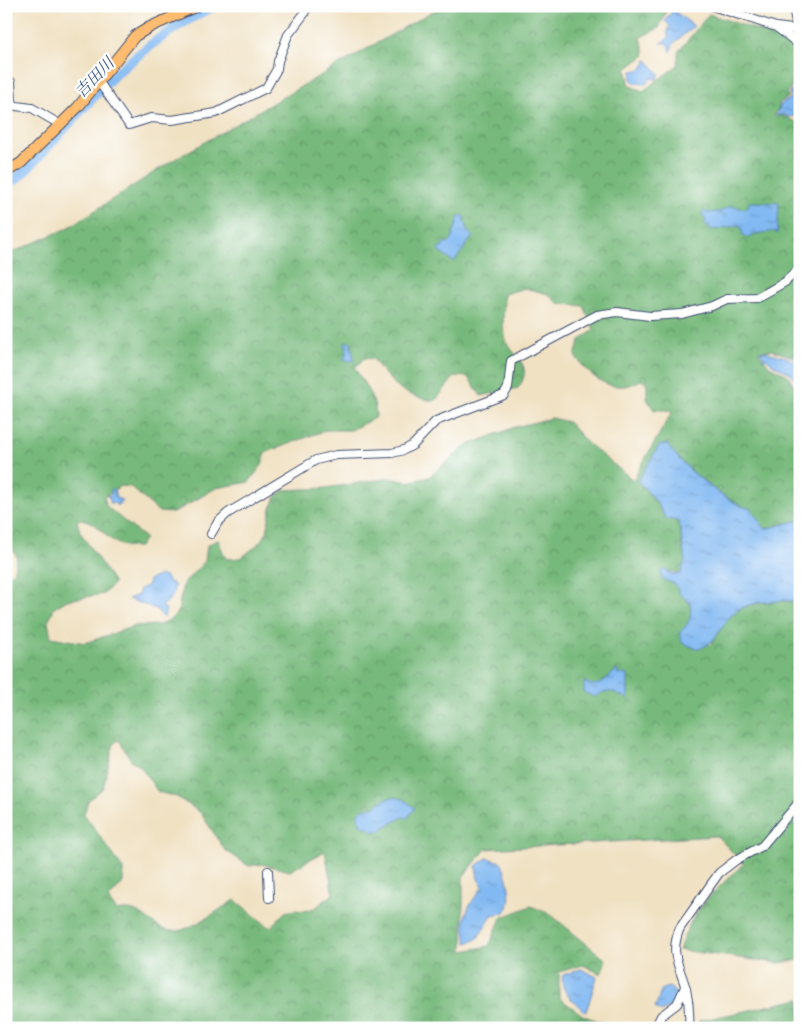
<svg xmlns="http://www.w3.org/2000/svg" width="806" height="1034" viewBox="0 0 806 1034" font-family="'Libre Bodoni','Noto Serif JP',serif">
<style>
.forest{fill:url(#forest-crowns);stroke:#49746d;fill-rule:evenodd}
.water{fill:url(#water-ripples);stroke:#4e74a8}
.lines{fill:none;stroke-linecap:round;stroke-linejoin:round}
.river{stroke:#82b9f2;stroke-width:10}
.minor-casing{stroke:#3b4a6d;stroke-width:10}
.major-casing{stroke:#3b4a6d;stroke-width:12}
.minor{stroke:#fff;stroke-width:8}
.major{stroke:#febc70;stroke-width:10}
.labels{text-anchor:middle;stroke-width:4.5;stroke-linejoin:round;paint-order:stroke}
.water-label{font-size:16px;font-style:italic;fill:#3a588a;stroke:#fff}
</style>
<defs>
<pattern id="forest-crowns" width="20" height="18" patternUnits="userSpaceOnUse" patternTransform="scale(1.25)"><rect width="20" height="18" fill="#77b97c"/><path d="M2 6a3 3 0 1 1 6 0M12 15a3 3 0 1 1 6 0" fill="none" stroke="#619769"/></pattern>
<pattern id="water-ripples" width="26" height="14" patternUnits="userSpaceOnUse" patternTransform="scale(1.25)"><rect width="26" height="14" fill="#82b9f2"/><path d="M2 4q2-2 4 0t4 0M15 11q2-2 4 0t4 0" fill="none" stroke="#6a97c7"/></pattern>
</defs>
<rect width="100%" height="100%" fill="#fff"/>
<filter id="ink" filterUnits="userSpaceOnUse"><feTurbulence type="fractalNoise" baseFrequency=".02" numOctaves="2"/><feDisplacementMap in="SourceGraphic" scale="10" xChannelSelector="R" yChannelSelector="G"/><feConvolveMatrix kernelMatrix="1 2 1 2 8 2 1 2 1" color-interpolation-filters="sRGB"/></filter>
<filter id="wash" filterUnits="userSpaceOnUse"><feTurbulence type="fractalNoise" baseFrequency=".0096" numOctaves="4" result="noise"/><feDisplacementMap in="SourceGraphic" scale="20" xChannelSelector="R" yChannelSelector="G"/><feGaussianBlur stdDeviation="1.12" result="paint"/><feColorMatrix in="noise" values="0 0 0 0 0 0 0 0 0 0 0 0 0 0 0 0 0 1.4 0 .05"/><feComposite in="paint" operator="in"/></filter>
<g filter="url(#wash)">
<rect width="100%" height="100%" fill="#f0e1c2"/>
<path class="forest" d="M451 6H669L659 28 641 37 645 55 626 69 630 86 643 91 678 65V52L709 14 787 40 800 54 796 86 786 92 789 97 779 103V108L774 115 784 116 800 124V359L772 350 758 351 769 366 788 375 800 395V520L765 529 751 509C727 504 681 465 667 444L638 481 655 500 666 519 678 520 685 560 681 574 665 570 662 579 675 584 680 594 690 603 692 616 688 625 711 645C717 636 723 623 731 615 747 600 779 601 800 601V960L778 963 679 950C693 908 712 893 744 864L717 836 486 849 463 877V951L489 946 501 918 531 906 550 914 606 960 601 974 583 965 559 972V998L584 1016 620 1028H6V578L13 573 17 557 11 546 6 548V255L68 228 170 162 431 12ZM525 288 548 294 557 303 584 306 594 330 580 340 575 356C592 379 613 396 641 380L647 383V399L654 410H666L672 412 633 480 588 444 568 422 552 418 515 427 466 446 429 477 408 482 390 478 326 488 284 490 276 497 270 511 267 533 255 547 241 558 226 559 218 540 207 545 205 561 183 584 178 612 171 619 159 625 135 626 85 643 51 637 48 622 54 608 67 600 104 594 114 583 80 532 77 521 80 519C107 523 104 549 139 547L145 538 107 507 104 497 120 486 131 487 159 512 173 513 216 488 249 482 262 465 265 453 326 430H351L376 417C376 397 364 385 355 368L364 358 373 359C392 384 402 396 435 401L455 376 468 377 481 396 518 388C537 362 508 356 504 334 502 321 504 307 504 294ZM119 740 131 760 140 766 158 792 177 797 200 812 225 850 249 866 261 864 290 871 325 851 333 894 315 908 305 911 295 910 285 912 270 928 235 900C221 908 192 930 176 931 150 932 145 904 117 911L108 899 123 883V869L84 814 88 801 103 788 114 743Z
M800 999V1028H698L699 1021Z"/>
<path class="water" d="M673 10 694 26 673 44 671 52 667 43H661L669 38 667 33 670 26 665 21Z
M647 60 660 74 657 79 651 78 646 84 635 83 631 79 632 71 642 69Z
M799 74 800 75V120L794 116 788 117 784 114 776 116 781 104 791 98 789 92C800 90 797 82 799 74Z
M749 202 779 203 777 234 775 231 756 234 748 238 742 234 743 231 739 225 713 230 704 223 706 221 702 213 704 211 707 213 719 212 731 206 744 209 748 207Z
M459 215 465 217 463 220 467 226 466 230 473 236 454 262 439 252 438 248H442L444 243 450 242 453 238C453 230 458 226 459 215Z
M345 342H351L354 361 344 360 347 351Z
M764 351 789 358 791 361 796 359 800 361V387L790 373 772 364 766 358 762 360 764 356 760 352Z
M667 444C680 465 727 504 751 509L765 529 800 520V601C779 601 744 599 730 617 718 630 717 642 699 649L682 643 680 632C690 623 692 617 690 603L680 594 675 584 662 579 661 571 665 570 672 574H681L685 560 679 521 666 519 655 500 638 481 659 446Z
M111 489H114L116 498 122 500 117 506 115 503H110V498L107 496 111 495Z
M160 575 166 577 169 583 172 582V585H175L172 597 162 607 166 609 164 618 156 609 128 599 138 595 140 589 148 585 149 580Z
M618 670V674L628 675V700L624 696H620L615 692H603L594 697 584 692V682C602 691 605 676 618 670Z
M393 797 403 799 415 808 407 818 402 817C396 823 384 824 381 831H373L368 827 362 826 358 818C361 806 366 809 374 807L383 800Z
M487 858 501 862C506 872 516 904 504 912 501 914 496 914 492 915L477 939 467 943C461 913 467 909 483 886L478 879 476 866Z
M581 969 597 977 586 1012C574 1002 559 992 563 975Z
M669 987C686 998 672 1005 661 1012L655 1008 662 989Z"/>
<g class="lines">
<path class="river" d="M6 183 15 180 27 169 113 76C144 49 176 24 214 6"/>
</g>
</g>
<g filter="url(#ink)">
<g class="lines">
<defs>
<path id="minor" d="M712 6 776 27 800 45
M793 6 797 29
M776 27 800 30
M11 82 12 103 16 106 32 108 61 125
M99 82 129 125 151 118 172 120 216 113 266 88 277 69 278 61 288 35 304 14 307 6
M211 534 218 522 228 513 316 460 336 455 392 453 404 450 413 445 436 421 504 395 508 388 511 361 597 315 617 312 650 316 682 314 712 306 727 299 757 298 785 282 800 268
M268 871 269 898
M655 1028 661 1016 677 1004 685 987
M689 1028C690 1014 689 1002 686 989 679 964 669 954 680 928L719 873 736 860 762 846 800 801"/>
<path id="major" d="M6 172 21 163 78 107 135 36 150 27 197 6"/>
</defs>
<use href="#minor" class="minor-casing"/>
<use href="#major" class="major-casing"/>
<use href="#minor" class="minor"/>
<use href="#major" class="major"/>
</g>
</g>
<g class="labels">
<g class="water-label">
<text transform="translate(94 77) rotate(-46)" y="6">吉田川</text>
</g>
</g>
<rect width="806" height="1034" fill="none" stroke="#fff" stroke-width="25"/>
</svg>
